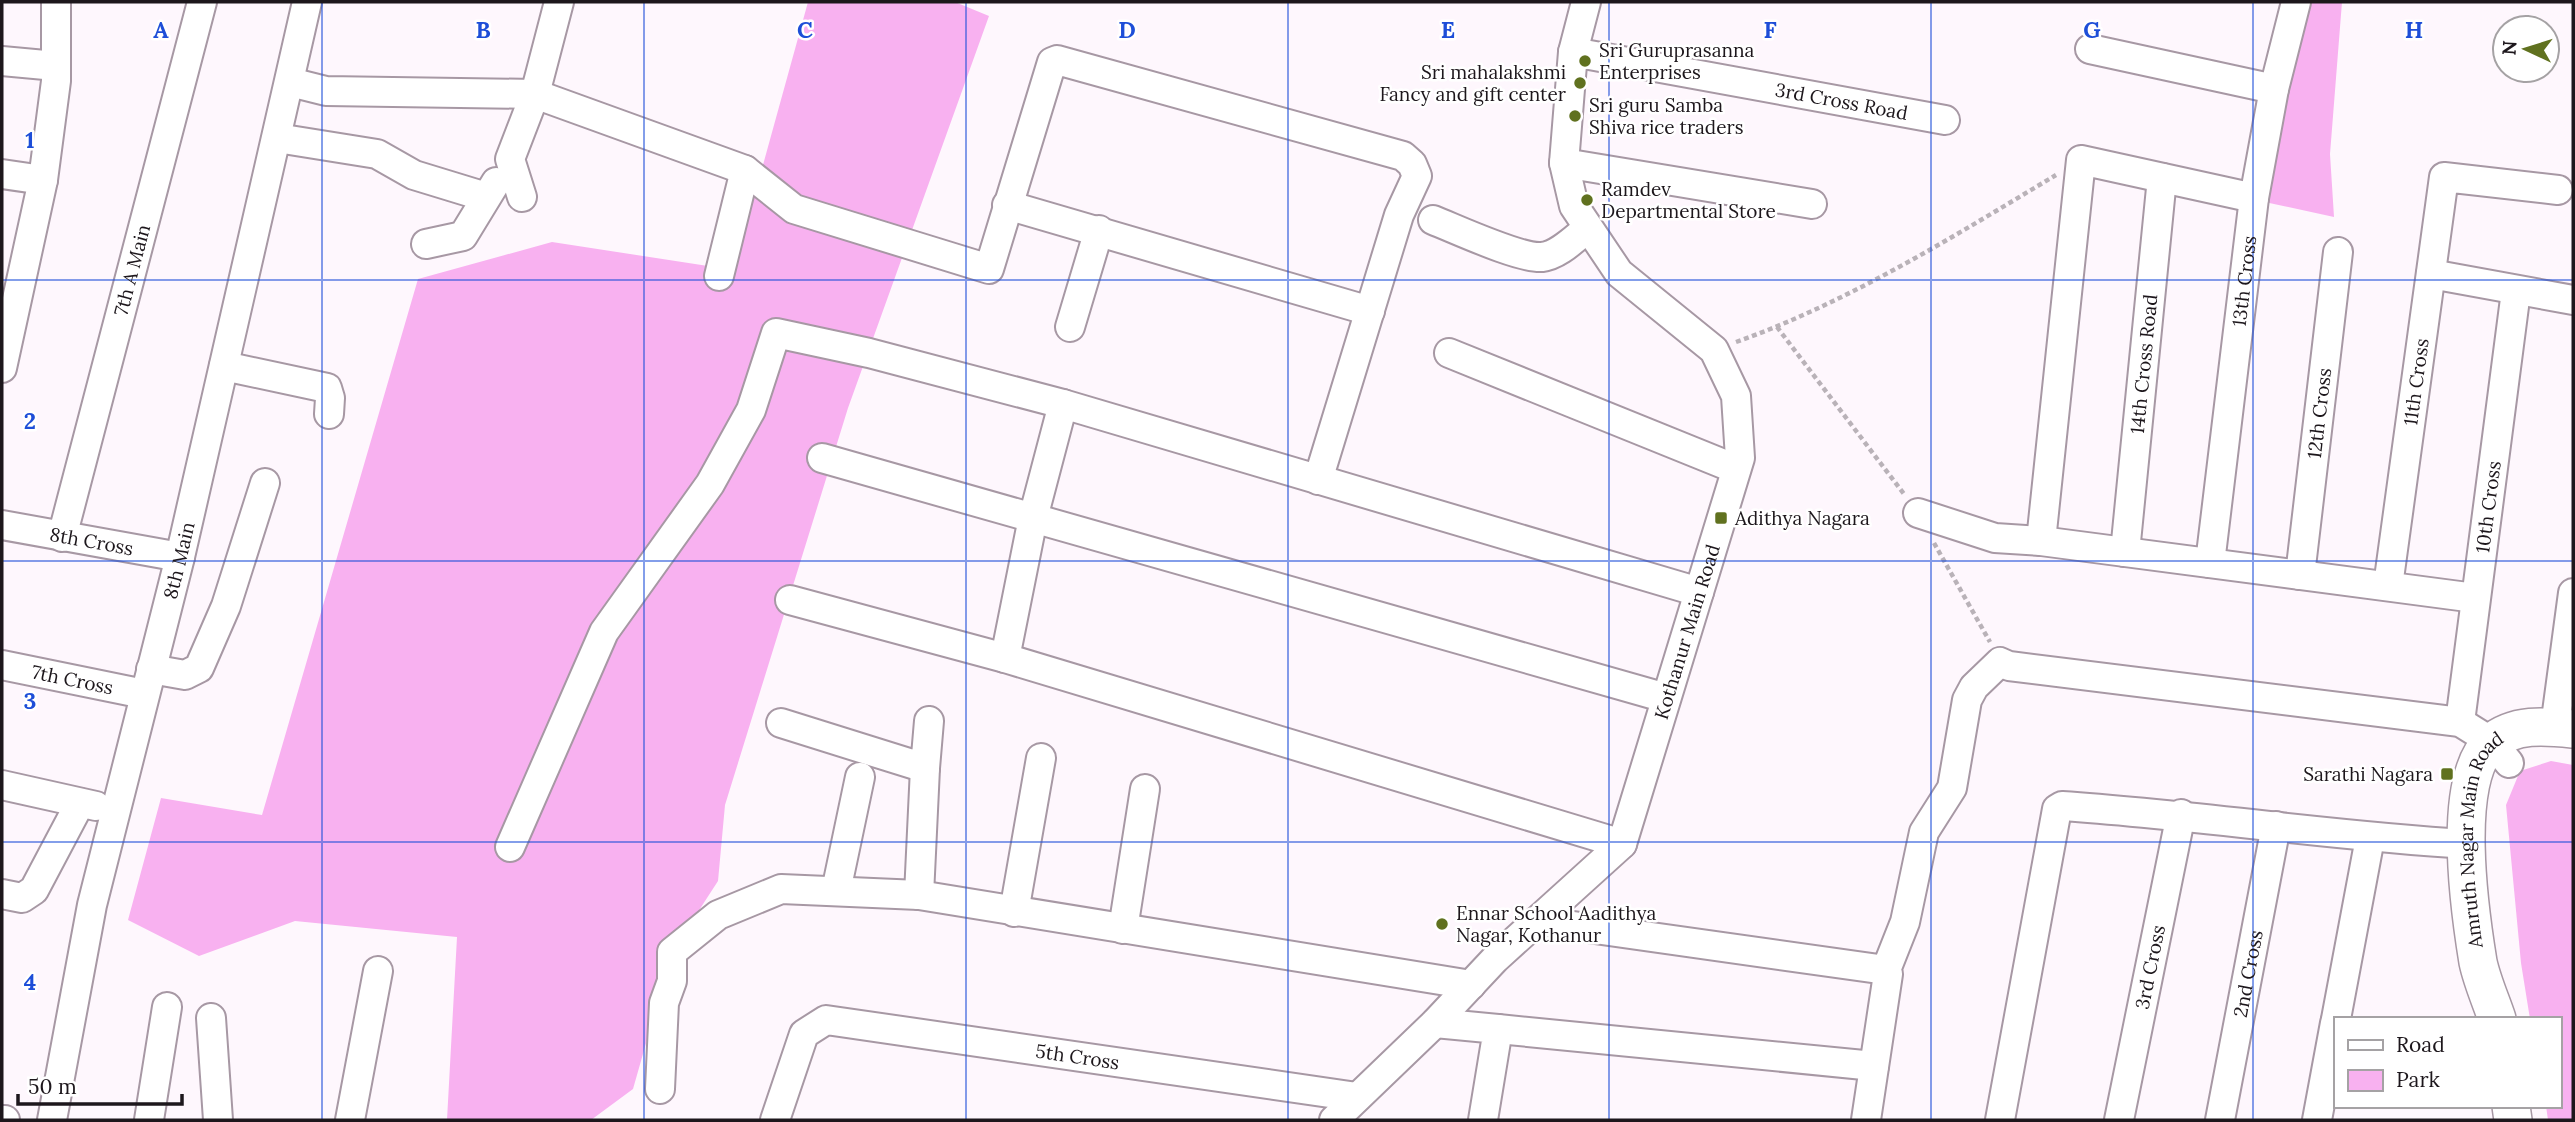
<svg xmlns="http://www.w3.org/2000/svg" width="2575" height="1122" viewBox="0 0 2575 1122" font-family="Lora,serif">
<style>
.green{fill:#f8b1f0}
.lines{fill:none;stroke-linecap:round;stroke-linejoin:round}
.minor-casing{stroke:#a798a4;stroke-width:32}
.major-casing{stroke:#a798a4;stroke-width:40}
.path{stroke:#b9b2b8;stroke-width:4.5;stroke-dasharray:5 3.5;stroke-linecap:butt}
.minor{stroke:#fff;stroke-width:28}
.major{stroke:#fff;stroke-width:37}
.grid{fill:none;stroke:#1d4ed8;stroke-width:2;stroke-opacity:0.55}
.poi-dot{fill:#60711f;stroke:#fff;stroke-width:2.5}
.labels{text-anchor:middle;stroke-width:5;stroke-linejoin:round;paint-order:stroke}
.poi-label{font-size:19px;fill:#1d171c;stroke:#fff;text-anchor:start}
.street-label{font-size:19px;fill:#1d171c;stroke:#fff}
.grid-label{font-size:23px;text-anchor:middle;font-weight:bold;fill:#1d4ed8;stroke:#fff;stroke-width:5;stroke-linejoin:round;paint-order:stroke}
</style>
<rect width="100%" height="100%" fill="#fef7fd"/>
<path class="green" d="M808 2H955L989 16 848 408 725 805 718 881 672 952 633 1089 591 1120H447L457 937 295 921 199 956 128 920 161 798 262 815 418 279 552 242 734 270Z
M2306 2H2342L2330 154 2334 217 2260 201Z
M2551 761 2573 765V1120H2548L2546 1106H2559V1019H2530L2521 963 2506 805 2520 771Z"/>
<g class="lines">
<defs>
<g id="minor">
<path d="M2090 49 2274 89"/>
<path id="s1" d="M1573 52 1945 120"/>
<path d="M2 61 56 66"/>
<path d="M290 82 326 91 535 94 745 170 794 209 989 269 1052 62 1057 60 1403 156 1412 164 1417 176 1399 215 1318 480"/>
<path d="M277 138 377 154 414 175 486 197"/>
<path d="M1564 163 1812 204"/>
<path d="M2 174 43 180"/>
<path d="M522 197 510 159 535 94 559 2"/>
<path d="M1007 205 1370 311"/>
<path d="M1433 220C1456 229 1520 259 1542 257 1559 255 1575 238 1588 228"/>
<path d="M426 244 463 236 496 182"/>
<path d="M2431 274 2573 300"/>
<path d="M719 276 745 170"/>
<path d="M1070 327 1099 230"/>
<path d="M1449 353 1736 469"/>
<path d="M224 366 327 388 330 398 329 414"/>
<path d="M2 368 43 180 56 81V2"/>
<path d="M822 458 1666 698"/>
<path d="M1918 513 1995 538 2041 541 2475 598"/>
<path id="s2" d="M2 525 180 557"/>
<path id="s3" d="M62 537 202 2"/>
<path d="M2041 541 2081 160 2254 198"/>
<path id="s4" d="M2125 552 2162 178"/>
<path id="s5" d="M2210 563 2254 198 2274 89 2296 2"/>
<path id="s6" d="M2300 575 2338 252"/>
<path id="s7" d="M2388 586 2444 177 2558 190"/>
<path d="M790 600 1005 658 1622 844"/>
<path d="M1005 658 1033 518 1063 404"/>
<path id="s8" d="M2 665 144 694"/>
<path d="M151 669 185 675 199 668 226 606 265 483"/>
<path id="s9" d="M2460 722 2516 291"/>
<path d="M781 723 925 768 929 721"/>
<path d="M2555 727 2573 593"/>
<path d="M2 785 96 806"/>
<path d="M510 847 604 632 710 484 751 410 776 333 869 353 1063 404 1699 592"/>
<path d="M836 891 860 777"/>
<path d="M2 894 22 898 34 890 80 803"/>
<path d="M919 895 925 768"/>
<path d="M1014 912 1041 758"/>
<path d="M1538 921 1886 970"/>
<path d="M1123 929 1145 789"/>
<path d="M211 1018 218 1120"/>
<path d="M2336 1019 2370 838"/>
<path d="M1435 1023 1498 1029 1483 1120"/>
<path d="M1498 1029 1874 1066"/>
<path d="M660 1089 664 1003 672 981V952L718 915 781 889 919 895 1471 985"/>
<path d="M2 1120H5"/>
<path id="s10" d="M52 1120 92 905 180 557 307 2"/>
<path d="M149 1120 167 1007"/>
<path d="M350 1120 378 971"/>
<path id="s11" d="M775 1120 804 1034 826 1020 1357 1097"/>
<path id="s12" d="M1334 1120 1435 1023 1495 959 1622 844 1740 458 1736 396 1714 350 1619 273 1574 206 1564 163 1573 52 1586 2"/>
<path d="M1866 1120 1888 974 1886 970 1905 922 1924 832 1952 788 1967 700 1974 687 2000 662 2009 666 2460 722 2492 742 2509 763"/>
<path d="M2000 1120 2057 809 2062 806C2197 815 2331 836 2466 844"/>
<path id="s13" d="M2119 1120 2181 814"/>
<path id="s14" d="M2220 1120 2276 826"/>
<path d="M2317 1120 2335 1023"/>
</g>
<g id="major">
<path id="s15" d="M2497 1019C2491 1001 2482 981 2478 962 2470 913 2450 778 2491 743 2514 723 2545 726 2573 729"/>
<path d="M2511 1106 2513 1120"/>
</g>
</defs>
<use href="#minor" class="minor-casing"/>
<use href="#major" class="major-casing"/>
<path class="path" d="M1777 327 1904 494
M1736 342C1849 302 1954 236 2056 175
M1934 543 1990 642"/>
<use href="#minor" class="minor"/>
<use href="#major" class="major"/>
</g>
<path class="grid" d="M322 2V1120M644 2V1120M966 2V1120M1288 2V1120M1609 2V1120M1931 2V1120M2253 2V1120M2 280H2573M2 561H2573M2 842H2573"/>
<g class="poi-dot">
<circle cx="1585" cy="61" r="7"/>
<circle cx="1580" cy="83" r="7"/>
<circle cx="1575" cy="116" r="7"/>
<circle cx="1587" cy="200" r="7"/>
<rect x="1714" y="511" width="14" height="14" rx="3.5"/>
<rect x="2440" y="767" width="14" height="14" rx="3.5"/>
<circle cx="1442" cy="924" r="7"/>
</g>
<g class="labels">
<g class="poi-label">
<text x="1599" y="57">Sri Guruprasanna<tspan x="1599" dy="22">Enterprises</tspan></text>
<text x="1566" y="79" text-anchor="end">Sri mahalakshmi<tspan x="1566" dy="22">Fancy and gift center</tspan></text>
<text x="1589" y="112">Sri guru Samba<tspan x="1589" dy="22">Shiva rice traders</tspan></text>
<text x="1601" y="196">Ramdev<tspan x="1601" dy="22">Departmental Store</tspan></text>
<text x="1735" y="525">Adithya Nagara</text>
<text x="2433" y="781" text-anchor="end">Sarathi Nagara</text>
<text x="1456" y="920">Ennar School Aadithya<tspan x="1456" dy="22">Nagar, Kothanur</tspan></text>
</g>
<g class="street-label">
<text dy="7" stroke="none"><textPath href="#s1" startOffset="273">3rd Cross Road</textPath></text>
<text dy="7" stroke="none"><textPath href="#s3" startOffset="276">7th A Main</textPath></text>
<text dy="7" stroke="none"><textPath href="#s5" startOffset="284">13th Cross</textPath></text>
<text dy="7" stroke="none"><textPath href="#s4" startOffset="189">14th Cross Road</textPath></text>
<text dy="7" stroke="none"><textPath href="#s7" startOffset="206">11th Cross</textPath></text>
<text dy="7" stroke="none"><textPath href="#s6" startOffset="163">12th Cross</textPath></text>
<text dy="7" stroke="none"><textPath href="#s9" startOffset="217">10th Cross</textPath></text>
<text dy="7" stroke="none"><textPath href="#s2" startOffset="91">8th Cross</textPath></text>
<text dy="7" stroke="none"><textPath href="#s10" startOffset="574">8th Main</textPath></text>
<text dy="7" stroke="none"><textPath href="#s12" startOffset="621">Kothanur Main Road</textPath></text>
<text dy="7" stroke="none"><textPath href="#s8" startOffset="72">7th Cross</textPath></text>
<text dy="7" stroke="none"><textPath href="#s15" startOffset="186">Amruth Nagar Main Road</textPath></text>
<text dy="7" stroke="none"><textPath href="#s13" startOffset="156">3rd Cross</textPath></text>
<text dy="7" stroke="none"><textPath href="#s14" startOffset="149">2nd Cross</textPath></text>
<text dy="7" stroke="none"><textPath href="#s11" startOffset="371">5th Cross</textPath></text>
</g>
</g>
<g class="grid-label">
<text x="161" y="38">A</text>
<text x="483" y="38">B</text>
<text x="805" y="38">C</text>
<text x="1127" y="38">D</text>
<text x="1448" y="38">E</text>
<text x="1770" y="38">F</text>
<text x="2092" y="38">G</text>
<text x="2414" y="38">H</text>
<text x="30" y="148">1</text>
<text x="30" y="429">2</text>
<text x="30" y="709">3</text>
<text x="30" y="990">4</text>
</g>
<rect width="2575" height="1122" fill="none" stroke="#1d171c" stroke-width="7"/>
<rect x="2334" y="1017" width="228" height="91" fill="#ffffff" stroke="#a5a2a4" stroke-width="2"/>
<rect x="2348" y="1040" width="35" height="10" fill="#ffffff" stroke="#a5a2a4" stroke-width="2"/>
<text x="2396" y="1052" font-size="21" fill="#1d171c">Road</text>
<rect x="2348" y="1070" width="35" height="21" fill="#f8b1f0" stroke="#a5a2a4" stroke-width="2"/>
<text x="2396" y="1087" font-size="21" fill="#1d171c">Park</text>
<g transform="translate(2526 49) rotate(274)"><circle r="33" fill="#ffffff" stroke="#a5a2a4" stroke-width="2"/>
<path d="M0-5L12 26L0 18L-12 26Z" fill="#60711f"/>
<text y="-10" font-size="19" font-weight="bold" text-anchor="middle" fill="#1d171c">N</text>
</g>
<path d="M18 1094v10h164v-10" fill="none" stroke="#1d171c" stroke-width="3.5"/>
<text x="28" y="1094" font-size="21" fill="#1d171c" stroke="#ffffff" stroke-width="5" paint-order="stroke">50 m</text>
</svg>
